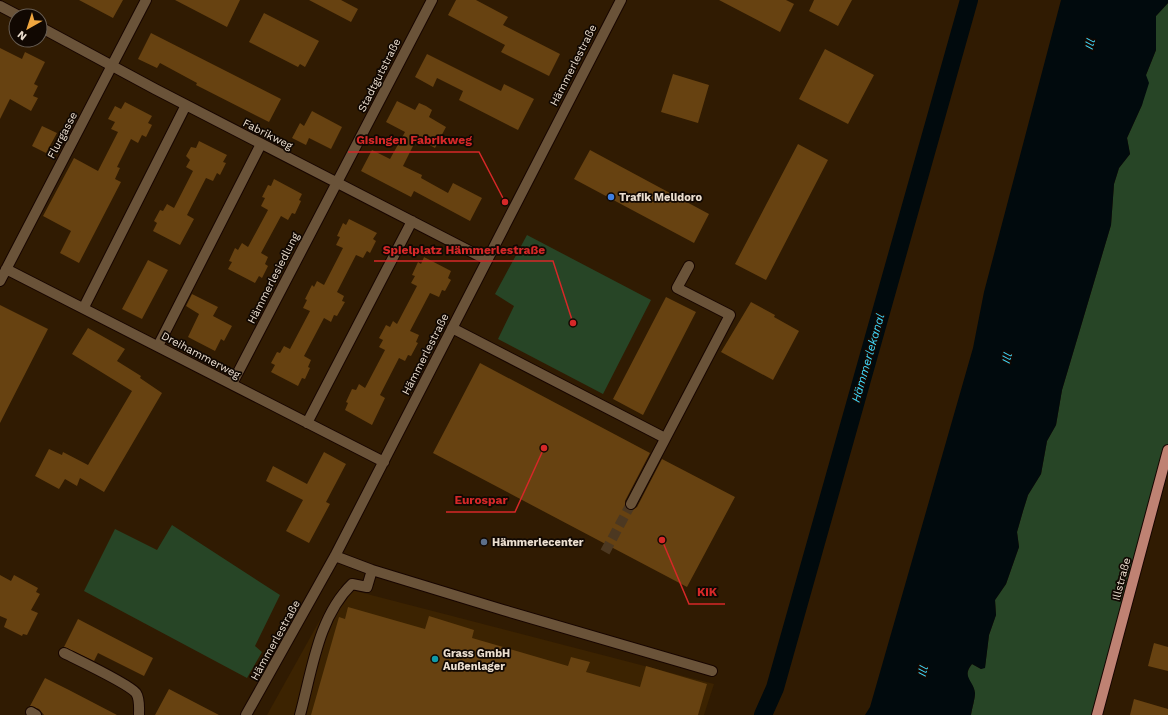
<svg xmlns="http://www.w3.org/2000/svg" width="1168" height="715" viewBox="0 0 1168 715" font-family="'Work Sans',sans-serif">
<style>
.built{fill:#3c2301}
.green{fill:#274526}
.water{fill:#010a0d}
.lines{fill:none;stroke-linecap:round;stroke-linejoin:round}
.canal{stroke:#010a0d;stroke-width:18}
.building{fill:#674211}
.minor-tunnel{stroke:#4c3821;stroke-width:10;stroke-dasharray:10 5;stroke-linecap:butt}
.minor-casing{stroke:#170500;stroke-width:12}
.major-casing{stroke:#170500;stroke-width:12}
.minor{stroke:#6a5339;stroke-width:10}
.major{stroke:#bf8273;stroke-width:10}
.shop-dot{fill:#3f7fe0;stroke:#110802;stroke-width:1.5}
.service-dot{fill:#5c6f8a;stroke:#110802;stroke-width:1.5}
.culture-dot{fill:#0f9aa8;stroke:#110802;stroke-width:1.5}
.labels{text-anchor:middle;stroke-width:3.5;stroke-linejoin:round;paint-order:stroke}
.street-label{font-size:11px;fill:#ebdecf;stroke:#110802}
.poi-label{font-size:11px;font-weight:bold;fill:#ebdecf;stroke:#110802;text-anchor:start}
.water-label{font-size:12px;font-style:italic;fill:#41d7f9;stroke:#110802}
.leader{fill:none;stroke:#d62828;stroke-width:1.5}
.callout-dot{fill:#d62828;stroke:#110802;stroke-width:1.5}
.callout-label{font-size:12px;text-anchor:middle;font-weight:bold;fill:#d62828;stroke:#110802;stroke-width:3.5;stroke-linejoin:round;paint-order:stroke}
</style>
<rect width="100%" height="100%" fill="#301b02"/>
<path class="built" d="M340 587 714 684 704 715H267L330 602Z"/>
<path class="green" d="M1168 3V450L1097 715H971C972 708 975 699 975 693 973 681 961 678 972 664L981 669 985 667 989 635 996 615 995 600 1006 584 1019 547 1017 532 1023 511 1028 495 1041 474 1047 441 1056 425 1062 390 1111 225 1114 184 1119 168 1130 154 1127 138 1142 105 1146 75 1156 50V16Z
M527 235 651 300 603 394 498 339 514 306 495 294Z
M172 525 280 595 255 646 262 652 247 678 84 591 115 529 157 550Z"/>
<path class="water" d="M1061 0H1168V3L1156 16V50L1146 75 1149 83 1142 105 1127 138 1130 154 1119 168 1114 184 1111 225 1062 390 1056 425 1047 441 1041 474 1028 495 1023 511 1017 532 1019 547 1006 584 995 600 996 615 989 635 985 668 981 669 972 664C961 677 974 681 975 693 975 699 972 708 971 715H865L870 707 973 348 984 292Z"/>
<g class="lines">
<path class="canal" d="M763 715 775 688 969 0"/>
</g>
<path class="building" d="M79 0H123L113 18Z
M175 0H240L227 27Z
M309 0H341L358 9 351 22Z
M456 0H476L508 17 503 25 560 54 549 76 501 52 505 45 448 15Z
M719 0H786L794 4 780 32Z
M814 0H852L838 26 809 11Z
M264 13 319 41 305 67 300 64 298 67 249 42Z
M151 33 281 99 269 122 196 85 197 83 160 63 157 68 138 59Z
M0 48 22 59 25 52 45 62 34 84 38 86 33 96 38 98 31 111 10 99 0 119Z
M825 49 874 75 848 124 799 99Z
M427 54 501 91 504 84 534 99 518 130 459 100 463 91 437 78 433 87 415 77Z
M673 74 709 85 698 123 661 112Z
M397 101 415 110 419 103 426 106 432 110 429 117 446 127 435 148 417 138 403 166 422 175 421 178 448 193 453 183 482 198 470 221 414 191 411 197 361 171 372 150 390 159 405 132 386 122Z
M125 102 152 116 148 123 152 125 146 137 142 135 138 143 131 139 117 167 120 168 115 179 121 182 79 263 60 253 71 231 43 216 74 158 98 171 118 132 111 129 115 122 108 119 115 106 121 109Z
M312 111 342 127 331 149 309 138 306 145 292 138 300 123 304 126Z
M42 126 57 133 46 153 32 146Z
M199 141 227 155 223 162 226 163 220 175 217 173 213 181 206 178 187 215 194 219 180 245 153 231 157 223 154 221 160 210 163 211 167 204 174 208 193 171 186 167 190 160 186 156 191 147 196 148Z
M798 144 828 160 766 280 735 264Z
M590 150 709 214 694 243 574 179Z
M274 179 302 194 299 200 301 201 295 214 292 213 288 220 281 216 261 253 268 257 265 264 268 266 262 278 259 276 255 283 228 269 232 262 229 261 235 248 238 250 242 243 248 247 268 210 261 206 265 198 262 197 268 185 271 186Z
M349 219 377 233 373 239 376 241 370 253 367 251 363 258 356 255 337 292 344 296 342 301 345 302 337 316 334 315 331 322 324 318 304 356 311 360 308 367 310 368 305 379 302 378 298 386 271 372 275 365 271 363 277 352 280 353 284 346 290 349 310 311 303 308 307 300 305 299 312 285 314 287 317 281 324 285 343 248 336 245 340 237 337 236 343 223 346 225Z
M424 257 451 271 448 278 451 280 445 291 442 290 439 297 430 293 410 331 419 335 416 342 418 343 411 356 408 355 405 361 399 358 380 395 385 398 372 425 345 410 348 403 346 402 352 389 356 390 359 384 365 388 385 350 379 347 383 340 379 338 386 325 390 327 393 321 397 324 417 286 411 283 415 276 412 275 418 262 421 264Z
M148 260 168 270 142 319 122 309Z
M192 294 218 307 213 316 232 326 224 341 221 339 215 351 188 337 199 314 186 306Z
M666 297 696 312 643 415 613 399Z
M751 302 775 315 774 317 799 331 773 380 721 352Z
M0 305 48 329 0 423Z
M88 328 125 349 117 361 141 376 140 378 162 393 104 492 80 478 77 486 65 479 59 489 35 476 49 449 62 455 63 452 88 465 132 391 72 354Z
M480 363 650 453 625 501V505L628 510H632L637 507 662 459 735 497 687 587 433 453Z
M324 452 346 464 326 502 330 504 309 543 286 531 303 500 266 481 273 466 307 484Z
M0 575 11 581 14 575 38 588 36 592 40 594 31 610 38 613 27 635 23 634 22 636 4 627 7 619 0 616Z
M348 607 425 629 429 616 474 630 472 638 568 666 571 657 590 662 586 672 640 687 646 666 707 684 698 715H311L339 617 345 619Z
M78 619 153 658 144 676 98 653 94 661 64 647Z
M1154 643 1168 647V671L1148 666Z
M45 678 69 690 117 715H44L39 709 30 706Z
M169 689 219 715H155Z
M1134 699 1168 709V715H1130Z"/>
<g class="lines">
<path class="minor-tunnel" d="M605 552 631 504"/>
<defs>
<path id="minor" d="M0 6 19 16
M40 27 155 89 487 260
M6 269 384 462
M0 281 146 0
M84 307 186 105
M452 328 665 438
M158 346 261 144
M232 384 432 0
M307 423 412 221
M631 504 730 315 677 288 689 266
M335 556 372 570 503 610 712 671
M64 653C78 660 129 684 136 693 140 699 139 708 139 715
M31 712 36 715
M246 715 335 556 621 0
M300 715C312 671 318 617 352 584L367 587 372 570"/>
<path id="major" d="M1097 715 1168 450"/>
</defs>
<use href="#minor" class="minor-casing"/>
<use href="#major" class="major-casing"/>
<use href="#minor" class="minor"/>
<use href="#major" class="major"/>
</g>
<circle class="shop-dot" cx="611" cy="197" r="4"/>
<circle class="service-dot" cx="484" cy="542" r="4"/>
<circle class="culture-dot" cx="435" cy="659" r="4"/>
<g class="labels">
<g class="street-label">
<text transform="translate(573 65) rotate(-63)" y="4">Hämmerlestraße</text>
<text transform="translate(379 75) rotate(-63)" y="4">Stadtgutstraße</text>
<text transform="translate(268 134) rotate(27)" y="4">Fabrikweg</text>
<text transform="translate(62 135) rotate(-62)" y="4">Flurgasse</text>
<text transform="translate(273 278) rotate(-63)" y="4">Hämmerlesiedlung</text>
<text transform="translate(425 354) rotate(-63)" y="4">Hämmerlestraße</text>
<text transform="translate(201 355) rotate(28)" y="4">Dreihammerweg</text>
<text transform="translate(1121 579) rotate(-75)" y="4">Illstraße</text>
<text transform="translate(275 640) rotate(-61)" y="4">Hämmerlestraße</text>
</g>
<g class="poi-label">
<text x="619" y="201">Trafik Melidoro</text>
<text x="492" y="546">Hämmerlecenter</text>
<text x="443" y="657">Grass GmbH<tspan x="443" dy="13">Außenlager</tspan></text>
</g>
<g class="water-label">
<text transform="translate(1090 44) rotate(-75)" y="4">Ill</text>
<text transform="translate(868 358) rotate(-74)" y="4">Hämmerlekanal</text>
<text transform="translate(1007 358) rotate(-75)" y="4">Ill</text>
<text transform="translate(923 671) rotate(-75)" y="4">Ill</text>
</g>
</g>
<path class="leader" d="M505 202L479 152H348M573 323L553 261H374M544 448L515 512H446M662 540L689 604H725"/>
<g class="callout-dot">
<circle cx="505" cy="202" r="4"/>
<circle cx="573" cy="323" r="4"/>
<circle cx="544" cy="448" r="4"/>
<circle cx="662" cy="540" r="4"/>
</g>
<g class="callout-label">
<text x="414" y="144">Gisingen Fabrikweg</text>
<text x="464" y="254">Spielplatz Hämmerlestraße</text>
<text x="481" y="504">Eurospar</text>
<text x="707" y="596">KiK</text>
</g>
<g transform="translate(28 28) rotate(219)"><circle r="19" fill="#110802" stroke="#685e54"/>
<path d="M0-3L7 15L0 10L-7 15Z" fill="#f0a63f"/>
<text y="-6" font-size="11" font-weight="bold" text-anchor="middle" fill="#ebdecf">N</text>
</g>
</svg>
